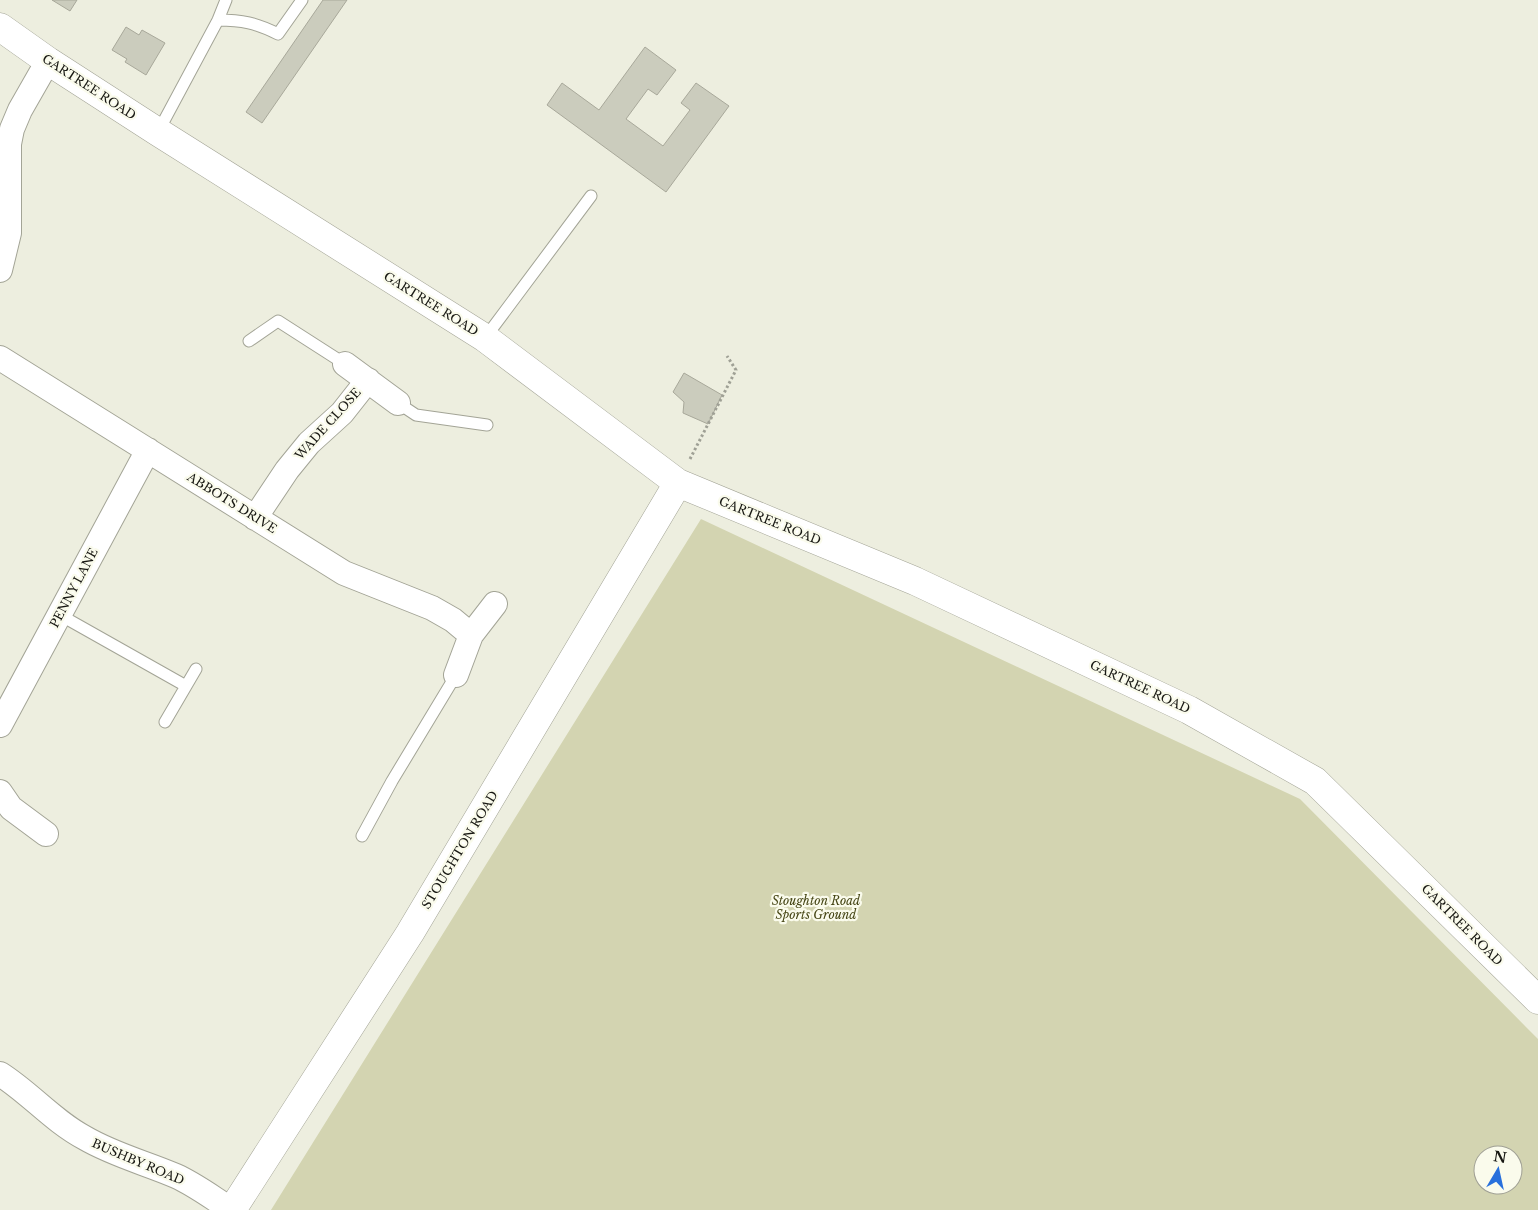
<svg xmlns="http://www.w3.org/2000/svg" width="1538" height="1210" viewBox="0 0 1538 1210" font-family="'Libre Baskerville',serif">
<style>
.green{fill:#d3d4b1;fill-rule:evenodd}
.building{fill:#cbccbd;stroke:#a8a89a}
.lines{fill:none;stroke-linecap:round;stroke-linejoin:round}
.lane-casing{stroke:#a3a496;stroke-width:13}
.street-casing{stroke:#a3a496;stroke-width:26}
.secondary-casing{stroke:#a3a496;stroke-width:29}
.path{stroke:#9fa095;stroke-width:3;stroke-dasharray:2.5 2.5;stroke-linecap:butt}
.lane{stroke:#fff;stroke-width:11}
.street{stroke:#fff;stroke-width:24}
.secondary{stroke:#fff;stroke-width:28}
.labels{text-anchor:middle;stroke-width:4.5;stroke-linejoin:round;paint-order:stroke}
.street-label{font-size:12px;fill:#181813;stroke:#fafbec}
.park-label{font-size:12px;font-style:italic;fill:#454514;stroke:#fafbec}
</style>
<rect width="100%" height="100%" fill="#edeedf"/>
<path class="green" d="M701 519 1300 799 1538 1039V1210H271ZM1483 1155H1513V1185H1483Z"/>
<path class="building" d="M52 0H77L70 11Z
M323 0H347L262 123 246 112Z
M126 27 139 35 142 30 165 43 146 75 125 62 127 59 112 50Z
M645 47 676 70 657 95 648 89 626 119 663 146 690 110 681 103 696 83 729 106 666 192 547 105 562 83 599 110Z
M684 373 722 395 708 424 683 413 684 402 673 392Z"/>
<g class="lines">
<defs>
<path id="lane" d="M218 20C242 20 256 23 278 34L302 0
M158 132 218 20 226 0
M485 338 591 196
M249 341 278 321 345 364
M398 403 416 415 487 425
M60 615 186 686
M165 722 196 669
M362 836 392 781 456 675"/>
<path id="street" d="M0 270 9 233V144L12 129 20 110 48 61
M0 358 344 573 432 608 453 620 471 635
M345 364 398 403
M255 518 287 470 309 443 342 413 368 380
M456 675 471 635 495 604
M0 725 148 450
M0 792 11 808 46 834
M0 1074C30 1093 53 1121 85 1138 114 1155 146 1163 176 1176 196 1185 214 1199 232 1210"/>
<path id="secondary" d="M0 27 48 61 158 132 485 338 678 483 915 581 1189 710 1315 781 1538 1000
M232 1210 410 933 678 483"/>
</defs>
<use href="#lane" class="lane-casing"/>
<use href="#street" class="street-casing"/>
<use href="#secondary" class="secondary-casing"/>
<path class="path" d="M690 459 736 370 727 356"/>
<use href="#lane" class="lane"/>
<use href="#street" class="street"/>
<use href="#secondary" class="secondary"/>
</g>
<g class="labels">
<g class="street-label">
<text transform="translate(89 87) rotate(33)" y="4">GARTREE ROAD</text>
<text transform="translate(431 304) rotate(32)" y="4">GARTREE ROAD</text>
<text transform="translate(328 424) rotate(-48)" y="4">WADE CLOSE</text>
<text transform="translate(232 503) rotate(32)" y="4">ABBOTS DRIVE</text>
<text transform="translate(770 521) rotate(22)" y="4">GARTREE ROAD</text>
<text transform="translate(74 588) rotate(-62)" y="4">PENNY LANE</text>
<text transform="translate(1140 687) rotate(25)" y="4">GARTREE ROAD</text>
<text transform="translate(460 850) rotate(-59)" y="4">STOUGHTON ROAD</text>
<text transform="translate(1462 925) rotate(45)" y="4">GARTREE ROAD</text>
<text transform="translate(138 1162) rotate(23)" y="4">BUSHBY ROAD</text>
</g>
<g class="park-label">
<text x="816" y="905">Stoughton Road<tspan x="816" dy="14">Sports Ground</tspan></text>
</g>
</g>
<g transform="translate(1498 1170) rotate(9)"><circle r="24" fill="#fafbec" stroke="#a0a095"/>
<path d="M0-4L9 19L0 12L-9 19Z" fill="#2870dc"/>
<text y="-8" font-size="14" font-weight="bold" text-anchor="middle" fill="#181813">N</text>
</g>
</svg>
